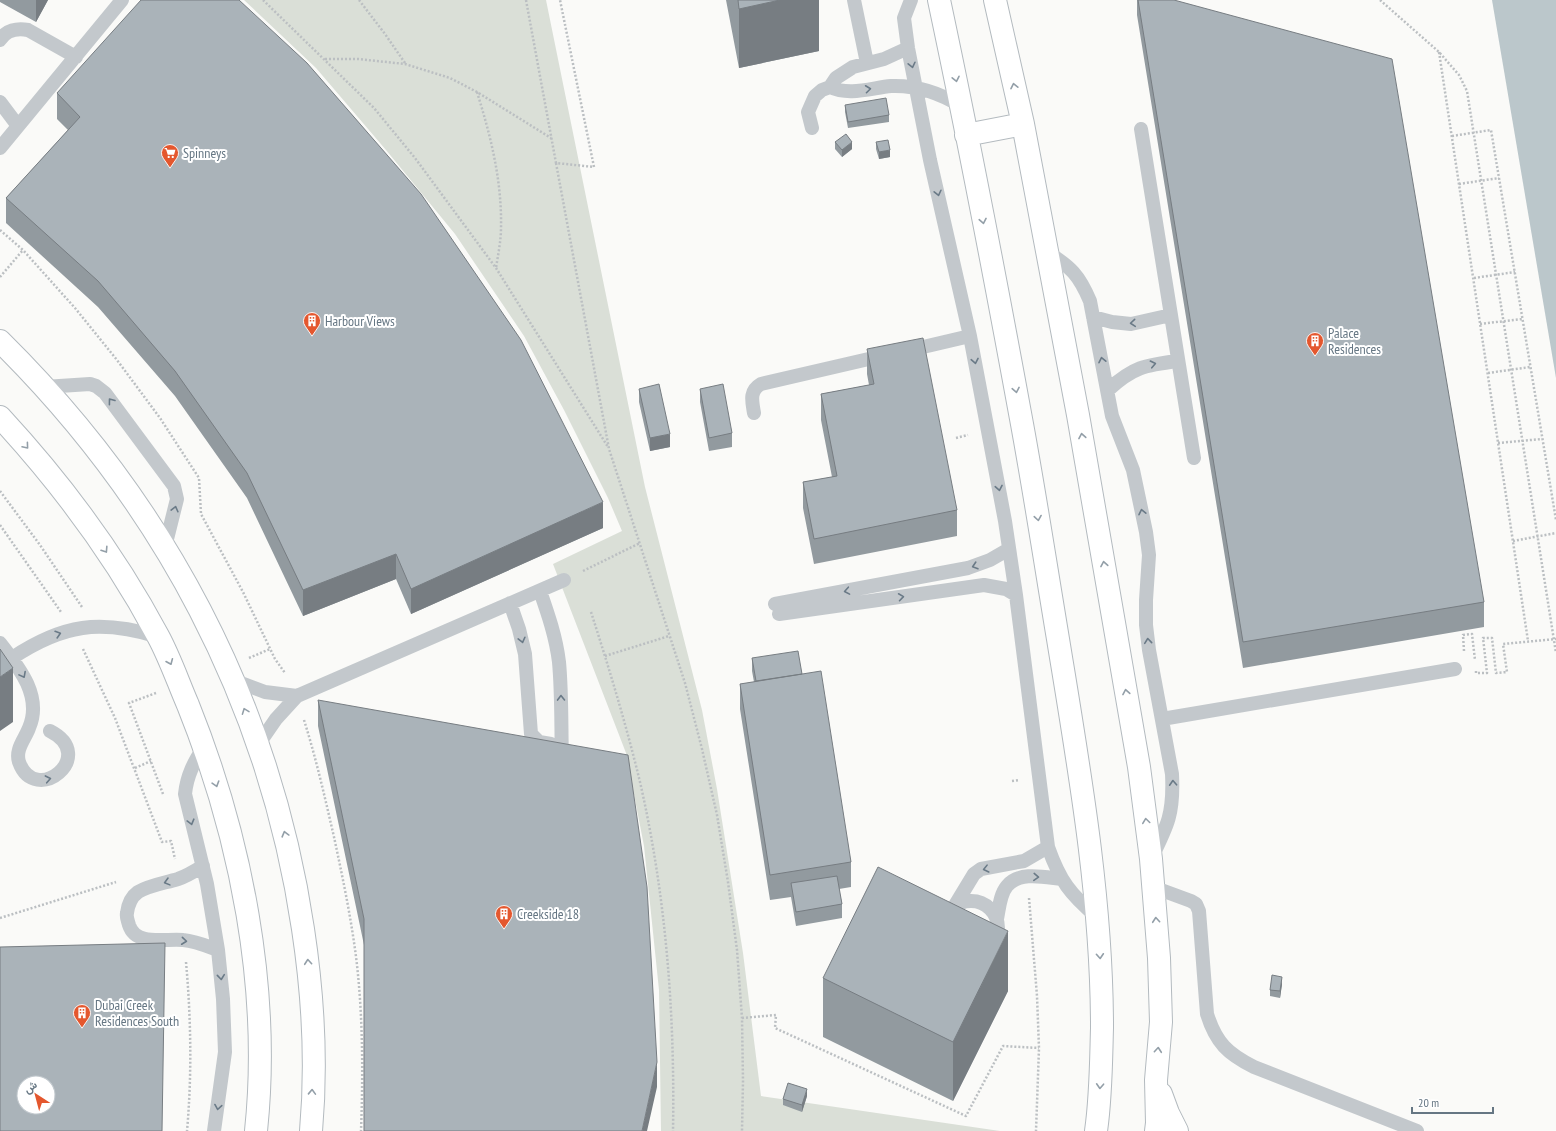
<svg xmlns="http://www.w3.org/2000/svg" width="1556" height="1131" viewBox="0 0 1556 1131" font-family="'PT Sans Narrow',Vazirmatn,sans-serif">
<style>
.green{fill:#dadfd7}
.water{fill:#bbc7cb}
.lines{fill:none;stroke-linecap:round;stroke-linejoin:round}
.secondary-casing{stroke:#b3babf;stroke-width:24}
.path{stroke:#bbbfc2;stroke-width:2.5;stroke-dasharray:2 2;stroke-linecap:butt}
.lane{stroke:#c3c8cc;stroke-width:14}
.secondary{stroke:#fff;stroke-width:22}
.wall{fill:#929a9f}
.shaded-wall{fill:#777d82}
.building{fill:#aab3b9;stroke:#777d82;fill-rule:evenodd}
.oneway{stroke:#6a7a87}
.oneway2{stroke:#939fa8}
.labels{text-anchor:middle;stroke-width:4;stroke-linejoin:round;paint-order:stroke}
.poi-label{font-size:14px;fill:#657683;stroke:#fff;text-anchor:start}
</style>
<rect width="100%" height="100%" fill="#fafaf8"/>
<path class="green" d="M244 0H546L645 487 702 710 717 789 743 953 761 1096 1000 1131H661L659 990 644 846 626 753 553 564 622 531 608 498 564 410 524 336 455 234 386 150 316 68Z"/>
<path class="water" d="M1492 0H1556V378Z"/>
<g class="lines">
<defs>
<path id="secondary" d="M939 0C969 141 996 282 1022 424 1035 495 1046 567 1058 639 1079 768 1102 897 1102 1028 1101 1062 1101 1097 1096 1131
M995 0 1023 124 1078 415 1139 767 1151 859 1159 958 1161 1022 1156 1080 1157 1123 1156 1131
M966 135 1023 124
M0 341C163 502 269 701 303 929 313 995 317 1064 311 1131
M0 417C61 483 116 557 158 636 170 658 178 682 188 705 241 837 271 989 256 1131
M1161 1094 1168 1113 1177 1131"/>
</defs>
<use href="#secondary" class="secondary-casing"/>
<path class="path" d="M263 0 374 108 415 158 496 268 608 447
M359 0 385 34 405 63
M526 0 556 163 594 167 560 0
M1380 0 1439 52 1459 75 1467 91 1556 653
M1439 52 1528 641
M325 59H358L405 64 450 78 477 92 551 138
M477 92C491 137 502 181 501 228 501 241 498 255 496 268
M1452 136 1491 130 1556 520
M556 163 609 449 685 683 702 749 717 815 728 882 737 950 742 1018 743 1081 742 1131
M1459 184 1499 178
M0 230 23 250 75 308 117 360 160 418 199 478 201 514 243 592 275 659 285 673
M0 277 23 250
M1474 278 1515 272
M1480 324 1522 319
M1488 373 1530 367
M956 438 968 435
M1498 443 1542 439
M0 491 40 545 82 607
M0 525 61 612
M1513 541 1556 533
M583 571 640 543
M591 612C609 668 626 724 640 782 666 896 675 1014 673 1131
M83 649 115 718 162 842 171 841 175 859
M1464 651 1463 635 1472 634 1475 660
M605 656 669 636
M249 658 270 649
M1476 671V673H1487L1483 638H1492L1496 673 1507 672 1503 644 1556 639
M156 693 129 703 163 794
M304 720C316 758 325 798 334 837 343 879 352 922 357 965 363 1020 363 1076 361 1131
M135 768 151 761
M1012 781 1019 780
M1029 898 1037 996 1039 1048 1036 1131
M0 918 116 882
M186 962C191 1018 192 1074 187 1131
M742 1018 776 1015 775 1028 966 1116 1003 1046 1039 1048"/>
<path class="lane" d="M854 0 867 63
M911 0 904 18 908 48 930 160 970 336 1005 521 1016 595 1048 847C1060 881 1070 894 1097 917
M0 40C6 30 17 28 28 30L76 57
M830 87C849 96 871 88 891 86 917 85 940 93 961 106
M0 102 18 126
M812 128 808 112 815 96 822 90 830 87 836 78 853 67 884 59 908 48
M1141 129 1194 458
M0 148 122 0
M1047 252C1071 267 1079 275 1090 301L1112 416 1133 470 1146 532 1149 555 1146 600V625L1149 650 1172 774C1174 813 1168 825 1151 859
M1093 317 1112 322 1131 324 1171 315
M906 351 970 336
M44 387 90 384 96 386 105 393 174 486 177 499 165 547
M1108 390C1133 367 1145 365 1178 361
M754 413C752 401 749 391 761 384L886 355
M540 591C548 614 556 637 559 662 562 694 561 728 562 760
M510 603 519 629 525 654 531 734 539 742 551 744
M775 604 968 568 990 560 1009 549
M779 614 984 585 1006 589 1016 595
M0 643C18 666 43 696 29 728 25 739 15 749 19 762 35 807 99 756 50 731
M12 658C63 624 100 619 159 637
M233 680 265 692 297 696
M1162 719 1455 669
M258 745 276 719 297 696 564 580
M204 747C194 762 187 775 185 794L207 884 218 950 223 999 225 1052 214 1131
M203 866C195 871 187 876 178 879 165 883 150 885 138 892 131 897 128 905 127 913 126 917 128 921 129 925 136 947 166 938 183 940 195 941 207 946 218 950
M1153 887 1191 901 1196 904 1199 911 1207 1014C1216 1043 1228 1054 1254 1067L1417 1131
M944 928a27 27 0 1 1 54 0a27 27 0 1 1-54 0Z
M954 907 974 874 981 869 1024 861 1048 847
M997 919C999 909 1000 894 1007 886 1019 871 1044 877 1061 879"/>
<use href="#secondary" class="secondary"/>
</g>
<path class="wall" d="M0 0H48L36 22 0 2Z
M726 0H819V51L739 68Z
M1137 0H1174L1484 602V627L1243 668 1137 15Z
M57 93 603 528 411 614 396 579 303 616 247 498 175 396 98 307 6 223V198L68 130 57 119Z
M845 105 889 115V122L848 128 845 112Z
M835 142 852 149 842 157 835 149Z
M876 142 890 157 879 159 876 149Z
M867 349 957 510V536L814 564 803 508V482L832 477 821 420V394L869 385 867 374Z
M639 389 670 447 650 451 639 402Z
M700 389 732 433V447L709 451 700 402Z
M752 658 802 674 851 862V887L839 889 842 904V918L796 926 791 897 770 900 740 709V684L754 682 752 671Z
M318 700 657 1087 364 945 318 726Z
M823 978 1008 991 953 1101 823 1037Z
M1282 984 1280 998 1270 996V990Z
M807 1096 802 1112 783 1105V1099Z"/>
<path class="shaded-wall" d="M36 0H48L36 22Z
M780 0H819V51L739 68V9Z
M852 142V149L842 157V150Z
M890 150V157L879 159V152Z
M670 434V447L650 451V438Z
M603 502V528L411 614V589Z
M396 554V579L303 616V590Z
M13 668V722L0 731V677Z
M1008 931V991L953 1101V1042Z
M1282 977V984L1280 998V991Z
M657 1062V1087L647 1131H642Z
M807 1089V1096L802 1112V1105Z"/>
<path class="building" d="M141 0H239L307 63 421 194 521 340 603 502 411 589 396 554 303 590 247 473 175 371 98 281 6 198 80 117 57 93Z
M738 0H780L739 9Z
M1138 0H1174L1392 59 1484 602 1243 642Z
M886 98 889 115 848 122 845 105Z
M846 134 852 142 842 150 835 142Z
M888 140 890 150 879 152 876 142Z
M923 338 957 510 814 539 803 482 837 476 821 394 874 384 867 349Z
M659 384 670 434 650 438 639 389Z
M723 384 732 433 709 438 700 389Z
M0 649 13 668 0 677Z
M798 651 802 674 756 681 752 658Z
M821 671 851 862 770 875 740 684Z
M318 700 628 755 647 887 657 1062 642 1131H364V919Z
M878 867 1008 931 953 1042 823 978Z
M837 876 842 904 796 912 791 883Z
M165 943 162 1131H0V947ZM24 1083H48V1107H24Z
M1272 975 1282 977 1280 991 1270 990Z
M788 1083 807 1089 802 1105 783 1099Z"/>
<defs><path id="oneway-chevron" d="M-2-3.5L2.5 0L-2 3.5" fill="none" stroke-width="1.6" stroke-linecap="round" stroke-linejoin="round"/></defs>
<g class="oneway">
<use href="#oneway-chevron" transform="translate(912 65) rotate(77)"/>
<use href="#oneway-chevron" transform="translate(868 89) rotate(-7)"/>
<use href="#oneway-chevron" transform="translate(938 193) rotate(77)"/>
<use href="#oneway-chevron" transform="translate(1133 323) rotate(175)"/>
<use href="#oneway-chevron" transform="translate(1102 360) rotate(-102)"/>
<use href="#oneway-chevron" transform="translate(975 361) rotate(79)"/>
<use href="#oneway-chevron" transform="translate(1153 364) rotate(-12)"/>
<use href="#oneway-chevron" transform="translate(111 401) rotate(-127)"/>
<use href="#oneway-chevron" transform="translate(999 488) rotate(79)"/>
<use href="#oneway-chevron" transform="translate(175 509) rotate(-76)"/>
<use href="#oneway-chevron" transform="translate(1142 512) rotate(-102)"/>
<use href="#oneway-chevron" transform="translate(975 566) rotate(162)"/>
<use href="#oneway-chevron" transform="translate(847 591) rotate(170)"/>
<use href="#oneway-chevron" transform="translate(901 597) rotate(-8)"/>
<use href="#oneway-chevron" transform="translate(58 634) rotate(-17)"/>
<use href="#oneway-chevron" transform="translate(522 640) rotate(76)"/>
<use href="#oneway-chevron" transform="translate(1148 641) rotate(-96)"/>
<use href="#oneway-chevron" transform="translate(23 675) rotate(62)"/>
<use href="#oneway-chevron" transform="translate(561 698) rotate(-91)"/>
<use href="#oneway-chevron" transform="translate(48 779) rotate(-11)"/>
<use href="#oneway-chevron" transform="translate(1173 783) rotate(-93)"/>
<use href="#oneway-chevron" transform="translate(191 822) rotate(75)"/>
<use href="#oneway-chevron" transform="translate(986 869) rotate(166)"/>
<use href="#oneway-chevron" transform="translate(1036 877) rotate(3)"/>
<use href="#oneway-chevron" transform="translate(167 882) rotate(165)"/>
<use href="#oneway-chevron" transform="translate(184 941) rotate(6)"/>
<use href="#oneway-chevron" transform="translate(221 977) rotate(84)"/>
<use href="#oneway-chevron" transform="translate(218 1107) rotate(99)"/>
</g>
<g class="oneway2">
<use href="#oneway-chevron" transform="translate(956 79) rotate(78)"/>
<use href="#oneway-chevron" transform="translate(1014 86) rotate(-102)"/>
<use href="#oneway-chevron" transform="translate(983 221) rotate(79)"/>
<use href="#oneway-chevron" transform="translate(1016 390) rotate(79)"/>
<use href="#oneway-chevron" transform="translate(1082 436) rotate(-100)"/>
<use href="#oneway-chevron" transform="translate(26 446) rotate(50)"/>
<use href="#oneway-chevron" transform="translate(1038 518) rotate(81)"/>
<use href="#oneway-chevron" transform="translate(105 550) rotate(57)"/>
<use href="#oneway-chevron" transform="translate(1104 564) rotate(-100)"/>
<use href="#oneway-chevron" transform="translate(170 662) rotate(67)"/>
<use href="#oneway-chevron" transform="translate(1126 692) rotate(-100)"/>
<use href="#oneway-chevron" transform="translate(245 711) rotate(-111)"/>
<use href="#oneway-chevron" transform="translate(216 784) rotate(73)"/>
<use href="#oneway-chevron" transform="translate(1146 821) rotate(-98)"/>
<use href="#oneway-chevron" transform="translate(285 834) rotate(-105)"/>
<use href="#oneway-chevron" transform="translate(1156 920) rotate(-95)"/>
<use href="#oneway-chevron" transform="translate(1100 956) rotate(86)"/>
<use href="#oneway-chevron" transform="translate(308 962) rotate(-95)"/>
<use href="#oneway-chevron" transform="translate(1158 1050) rotate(-85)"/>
<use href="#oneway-chevron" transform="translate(1100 1086) rotate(93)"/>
<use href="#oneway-chevron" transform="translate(312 1092) rotate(-88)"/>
</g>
<defs>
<symbol id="supermarket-pin" viewBox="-11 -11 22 30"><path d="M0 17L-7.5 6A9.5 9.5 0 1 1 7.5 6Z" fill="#e4572e" stroke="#fff"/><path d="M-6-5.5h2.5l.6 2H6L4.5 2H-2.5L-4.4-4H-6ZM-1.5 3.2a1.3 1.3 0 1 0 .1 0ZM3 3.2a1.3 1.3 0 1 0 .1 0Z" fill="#fff"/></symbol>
<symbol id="building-pin" viewBox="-11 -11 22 30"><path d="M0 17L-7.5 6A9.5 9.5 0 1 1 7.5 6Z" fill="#e4572e" stroke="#fff"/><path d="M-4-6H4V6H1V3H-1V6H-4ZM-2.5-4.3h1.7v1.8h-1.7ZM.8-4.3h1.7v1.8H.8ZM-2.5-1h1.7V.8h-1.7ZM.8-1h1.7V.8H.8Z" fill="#fff"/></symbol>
</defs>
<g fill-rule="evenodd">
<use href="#supermarket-pin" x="160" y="143" width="20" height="27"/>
<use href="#building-pin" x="302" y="311" width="20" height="27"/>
<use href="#building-pin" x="1305" y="331" width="20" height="27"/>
<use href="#building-pin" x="494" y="904" width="20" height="27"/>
<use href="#building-pin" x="72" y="1003" width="20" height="27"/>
</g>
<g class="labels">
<g class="poi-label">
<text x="183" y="158">Spinneys</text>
<text x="325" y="326">Harbour Views</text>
<text x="1328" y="338">Palace<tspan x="1328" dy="16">Residences</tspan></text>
<text x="517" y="919">Creekside 18</text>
<text x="95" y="1010">Dubai Creek<tspan x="95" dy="16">Residences South</tspan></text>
</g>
</g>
<g transform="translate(36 1095) rotate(324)"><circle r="19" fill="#ffffff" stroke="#c1c8cd"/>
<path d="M0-3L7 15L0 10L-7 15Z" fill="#e4572e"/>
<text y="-6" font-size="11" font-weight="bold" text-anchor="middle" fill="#657683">ش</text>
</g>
<path d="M1412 1107v6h81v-6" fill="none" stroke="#657683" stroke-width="2"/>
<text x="1418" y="1107" font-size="12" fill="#657683" stroke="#ffffff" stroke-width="3" paint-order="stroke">20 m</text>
</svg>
